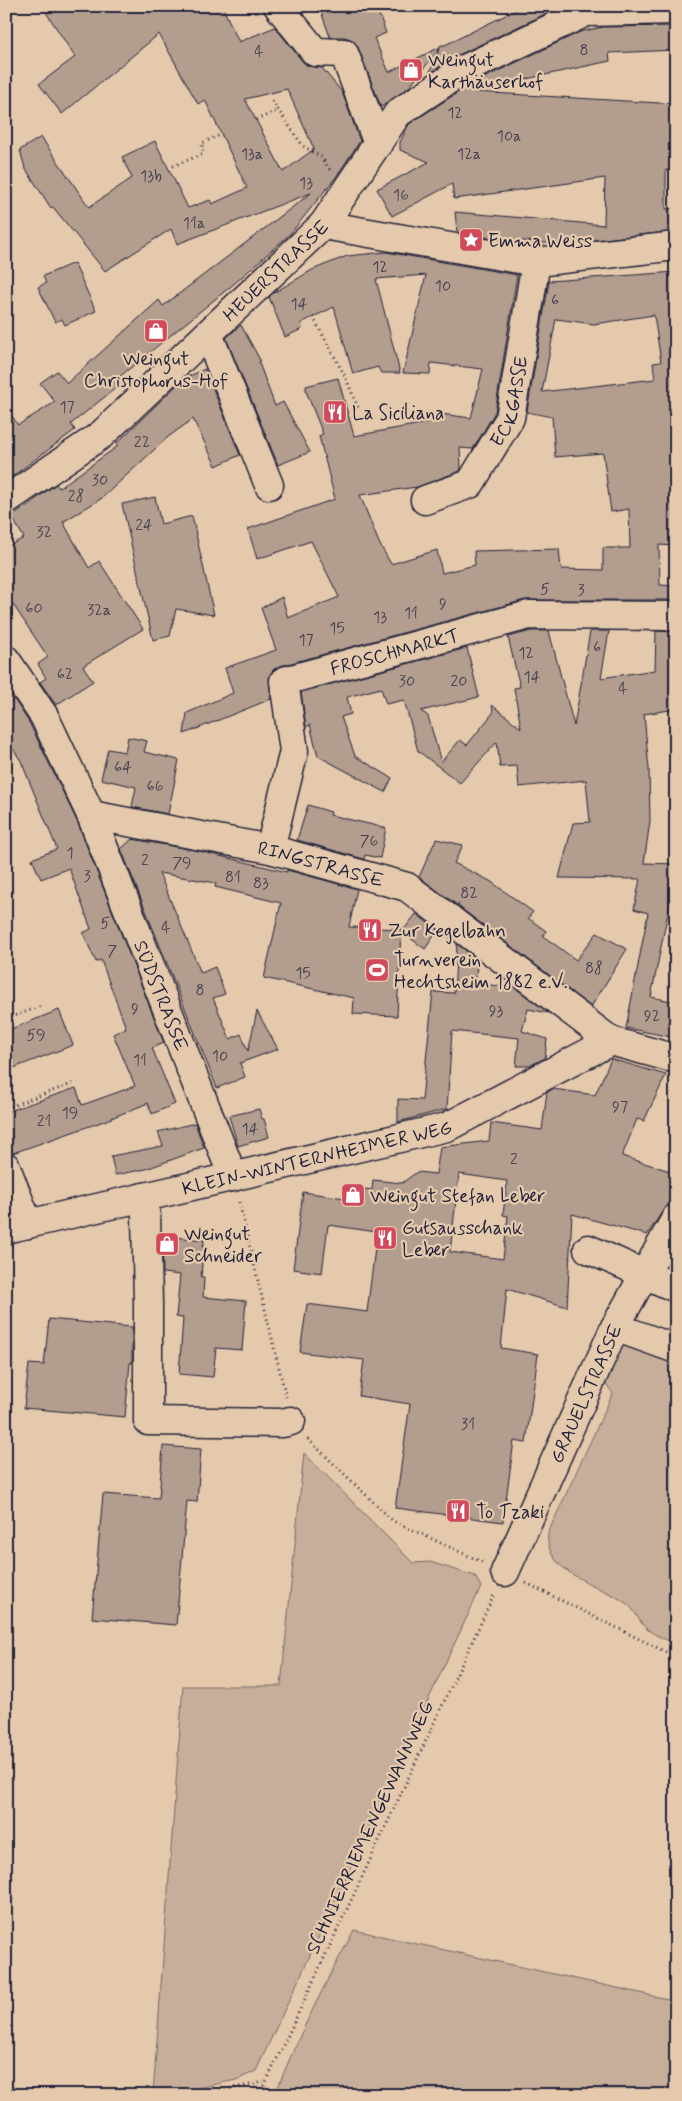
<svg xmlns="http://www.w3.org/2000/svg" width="682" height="2101" viewBox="0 0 682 2101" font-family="Mynerve,sans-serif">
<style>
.green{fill:#c6ae9a;stroke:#74686a}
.building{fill:#b29d8e;stroke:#22223b;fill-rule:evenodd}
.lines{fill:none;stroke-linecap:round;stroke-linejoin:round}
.minor-casing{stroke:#22223b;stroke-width:31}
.path{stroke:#22223b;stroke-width:3;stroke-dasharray:1 4;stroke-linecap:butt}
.minor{stroke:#e5c9ac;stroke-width:28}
.labels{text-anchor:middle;stroke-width:4.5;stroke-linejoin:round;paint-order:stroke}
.number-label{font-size:16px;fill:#464150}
.poi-label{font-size:19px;fill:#22223b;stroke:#e5c9ac;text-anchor:start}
.street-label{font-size:19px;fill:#22223b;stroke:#e5c9ac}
</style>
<rect width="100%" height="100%" fill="#e5c9ac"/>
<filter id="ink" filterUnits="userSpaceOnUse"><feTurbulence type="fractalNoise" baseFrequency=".02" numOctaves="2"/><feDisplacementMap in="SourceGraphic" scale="10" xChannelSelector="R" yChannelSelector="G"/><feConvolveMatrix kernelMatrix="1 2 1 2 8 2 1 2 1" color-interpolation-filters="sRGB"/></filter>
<g filter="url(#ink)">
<path class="green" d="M622 1342 676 1361V1644C667 1640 656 1636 648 1630 639 1623 635 1609 626 1603 599 1584 543 1573 548 1533L613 1393 603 1381Z
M304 1453 413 1563 430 1562 475 1576 481 1587C405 1748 332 1910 256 2071L236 2080 163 2095H153L183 1686H281Z
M354 1930 676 2001V2095H275C297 2037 325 1984 354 1930Z"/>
<path class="building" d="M42 6H222L239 42 275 27 303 62 308 66 322 68 342 92 360 141 336 177 290 234 235 283 118 378 122 383 71 424 75 430 10 478 6 471V407L18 425 55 402 40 383 57 371 67 383 159 300 163 306 311 193 177 244 171 229 105 271 53 207 51 208 25 168 20 150 41 137 89 207 132 178 122 157 155 141 188 208 210 200 212 204 247 188 205 100 198 104 159 34 62 114 39 84 75 57ZM287 89 314 149 283 172 245 99Z
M319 6H376L386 33 374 38 389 72 440 47 441 45H445L524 6H562L456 56 429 74 440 48 408 88 381 107 358 47 353 40 345 37H330Z
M676 26V50L609 53 610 61 475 90V92L676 104V170H666V209L676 208V231L559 244 522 241V244L457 232 455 212 604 225 605 178 454 199 452 184 392 216 377 189 429 162 400 150V142L409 124 471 84 580 32 603 27Z
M386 252 517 275 495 412 473 449 460 448 461 468 460 471 417 487 360 495 379 543 391 564 437 550 442 573 475 565 474 551 559 549 561 569 603 570V548H630L629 509 611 512 603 453 555 457 552 417 527 412 549 281 676 272V546L659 545 660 585 676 586V600H525L280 666 273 670 269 676 271 699 184 734 187 713 233 693 225 668 276 650 261 608 282 597 288 618 339 597 311 541 257 559 248 529 335 499 319 436 323 434 306 391V386L338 378 354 436 426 423V412L471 418 483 369 431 363 430 374 403 373 426 275 376 279 400 373H381L378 367 353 374 334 307 301 323 302 329 285 337 269 297 272 294 312 270 347 256ZM654 315 661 362 653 363 655 379 542 392 556 319 594 324Z
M74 263 96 311 65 325 62 319 55 322 38 287 46 283 43 276Z
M241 325 260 360 259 363 275 406 283 402 310 452 278 465 226 338Z
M205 369 240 455 216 466 193 419 168 437 102 498 63 522 89 568 99 561 143 629 83 666 93 681 56 705 40 682 46 678 38 664 48 657 6 594V547L24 538 12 517 56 484 59 488 118 446 116 444 183 379Z
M155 497 161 524 192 516 214 615 176 609 170 636 153 640 122 504Z
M531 631H549L574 726 590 631H609L601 678 655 670 656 631 676 632V709L644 714 649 769 650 821 644 863 676 864V872L651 997 676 1002V1038L626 1028 648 913 634 909 640 879 559 878 573 823 590 822 586 780 519 787 517 766 500 767 497 742 460 783 418 751 404 700 386 704 381 688 347 697 351 714 341 717 355 756 392 778 385 792 318 756 310 725 306 727 301 692 467 648 479 697 421 711 428 716 441 762 460 740 467 745 493 713 492 705 521 728 514 688 520 687 508 637Z
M14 699 30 724 77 821 164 1043 152 1048 175 1104 152 1114 148 1103 104 1121 13 1153 6 1133V1112L76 1088 82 1105 135 1086 113 1034 126 1028 101 960 96 962 83 933 91 929 69 868 41 879 32 859 57 849 21 761 6 738V704Z
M128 737 147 741 144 752 179 760 168 814 132 807 136 787 101 779 108 749 125 752Z
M308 805 331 812 330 815 386 828 380 858 365 855 364 859 297 840Z
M132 839 199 851 287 872V870L357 889 349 927 401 929 397 1016 353 1014 354 998 264 978 281 903 215 887 216 883 159 873 201 973 215 967 225 994 213 998 230 1039 241 1034 248 1051 257 1011 278 1049 240 1063 245 1077 217 1088 121 849Z
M436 839 463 845 454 863 490 881 533 912 528 918 546 931 543 936 576 960 597 933 627 949 591 1007 458 906 459 903 457 905 419 877Z
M416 914 438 930 425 949 402 932Z
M457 944 477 959 476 984 514 987 549 1013 528 1009 522 1031 547 1039 545 1058 529 1066H516L519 1038 452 1031 447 1109 398 1122V1099L422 1100 433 992 454 993Z
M59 1010 73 1045 6 1071V1031Z
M611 1059 666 1075 644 1121 637 1119 622 1156 676 1173V1191L647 1235 572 1214 567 1307 507 1289 501 1348 538 1354 526 1443 514 1441 503 1522 395 1508 410 1404 359 1396 364 1360 300 1352 307 1304 367 1312 377 1232 328 1225 322 1273 293 1269 303 1192 345 1198 347 1187 372 1190 373 1180 402 1183 417 1172 436 1174 440 1147 489 1141 491 1123 542 1130 547 1092 553 1089 595 1095ZM459 1174 507 1181 503 1215 508 1216 503 1259 450 1252Z
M259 1109 262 1119H264L269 1137 238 1146 229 1116Z
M195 1123 204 1148 146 1169 115 1175 111 1156 163 1146 158 1132Z
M162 1236 204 1240 201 1277H204L203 1297 246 1301 242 1350 216 1348 213 1377 179 1374 183 1318 176 1317 180 1275 163 1273Z
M49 1319 132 1327V1363H130L125 1417 24 1408 29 1364 44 1365Z
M163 1446 201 1449 197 1502 187 1501 176 1625 92 1618 103 1494 159 1498Z"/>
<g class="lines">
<defs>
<g id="minor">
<path d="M278 6 315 52 344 53 378 144"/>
<path d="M323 225 536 262 676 246"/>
<path d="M208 334 269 485"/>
<path id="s1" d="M6 500 101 435 323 225 398 113 463 70 586 12 676 10"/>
<path id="s2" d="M425 500 470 484 510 418 536 262"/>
<path id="s3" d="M6 660 44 716 91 815 233 1177"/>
<path id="s4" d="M91 815 270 849 407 887 611 1041 676 1059"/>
<path id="s5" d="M270 849 294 751 284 681 529 615 676 616"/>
<path d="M6 1167 28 1224"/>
<path d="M143 1197 146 1215 148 1302V1421L282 1423 291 1421"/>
<path id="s6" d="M6 1229 447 1127 611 1041"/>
<path d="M588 1249 676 1288"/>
<path d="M615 1327 676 1349"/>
<path id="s7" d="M505 1572 615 1327 676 1218"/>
</g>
</defs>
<use href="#minor" class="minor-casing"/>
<path class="path" d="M272 101 303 146 321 157 330 170
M256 120 279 110
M173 166 203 154 202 143 222 134
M313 317 345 376 359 410
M6 938 10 937
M6 1019 42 1006
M6 1108 74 1083
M239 1202 286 1397
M308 1439 393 1521 482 1562
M526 1583 676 1657
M200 2095 264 2082
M260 2095 494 1595"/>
<use href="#minor" class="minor"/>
</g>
</g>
<defs>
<symbol id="shop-square" viewBox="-11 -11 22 22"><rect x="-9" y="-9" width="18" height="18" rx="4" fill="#d1495b" stroke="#e5c9ac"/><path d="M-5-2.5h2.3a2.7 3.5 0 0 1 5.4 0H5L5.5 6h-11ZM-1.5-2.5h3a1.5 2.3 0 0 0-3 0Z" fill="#fff"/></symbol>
<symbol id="sight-square" viewBox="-11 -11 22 22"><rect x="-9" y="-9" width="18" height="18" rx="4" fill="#d1495b" stroke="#e5c9ac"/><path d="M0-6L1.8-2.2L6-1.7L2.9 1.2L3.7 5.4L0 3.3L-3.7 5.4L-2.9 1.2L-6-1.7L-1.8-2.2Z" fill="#fff"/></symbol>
<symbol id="restaurant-square" viewBox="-11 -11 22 22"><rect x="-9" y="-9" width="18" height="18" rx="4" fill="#d1495b" stroke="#e5c9ac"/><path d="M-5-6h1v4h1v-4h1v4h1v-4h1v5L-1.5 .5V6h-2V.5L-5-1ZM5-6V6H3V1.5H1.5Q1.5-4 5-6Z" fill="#fff"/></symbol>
<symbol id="stadium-square" viewBox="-11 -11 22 22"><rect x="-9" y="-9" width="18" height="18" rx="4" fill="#d1495b" stroke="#e5c9ac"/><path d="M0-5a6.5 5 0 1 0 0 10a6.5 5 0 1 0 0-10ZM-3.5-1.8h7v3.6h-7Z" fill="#fff"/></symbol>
</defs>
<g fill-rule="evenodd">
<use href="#shop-square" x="397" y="56" width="28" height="28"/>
<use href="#sight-square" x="457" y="226" width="28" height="28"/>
<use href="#shop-square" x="142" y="317" width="28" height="28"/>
<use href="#restaurant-square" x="321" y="398" width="28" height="28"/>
<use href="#restaurant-square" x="356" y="916" width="28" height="28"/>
<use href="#stadium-square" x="363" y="956" width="28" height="28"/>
<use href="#shop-square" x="339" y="1181" width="28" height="28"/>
<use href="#restaurant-square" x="371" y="1224" width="28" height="28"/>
<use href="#shop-square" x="153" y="1230" width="28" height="28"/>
<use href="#restaurant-square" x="444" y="1497" width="28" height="28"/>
</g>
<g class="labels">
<g class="number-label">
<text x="584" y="55">8</text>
<text x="259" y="56">4</text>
<text x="455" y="118">12</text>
<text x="509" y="141">10a</text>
<text x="252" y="159">13a</text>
<text x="469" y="159">12a</text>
<text x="151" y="181">13b</text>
<text x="306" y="188">13</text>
<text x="401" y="200">16</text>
<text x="194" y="228">11a</text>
<text x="380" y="272">12</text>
<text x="443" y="291">10</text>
<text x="555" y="305">6</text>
<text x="299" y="309">14</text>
<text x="67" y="412">17</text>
<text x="142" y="447">22</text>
<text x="100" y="485">30</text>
<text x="76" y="501">28</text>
<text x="144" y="530">24</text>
<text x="44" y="537">32</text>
<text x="545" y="594">5</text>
<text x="581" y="595">3</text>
<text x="443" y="609">9</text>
<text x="34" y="613">60</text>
<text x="99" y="615">32a</text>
<text x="411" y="618">11</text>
<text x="380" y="622">13</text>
<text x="337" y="633">15</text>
<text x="306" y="645">17</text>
<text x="597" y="652">6</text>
<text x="526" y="658">12</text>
<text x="65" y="679">62</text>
<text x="532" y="682">14</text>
<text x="407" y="686">30</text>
<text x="459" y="686">20</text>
<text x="623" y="693">4</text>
<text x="123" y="772">64</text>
<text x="155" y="791">66</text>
<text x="369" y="846">76</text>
<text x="70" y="858">1</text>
<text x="145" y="865">2</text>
<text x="182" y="868">79</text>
<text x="87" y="881">3</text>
<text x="233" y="882">81</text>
<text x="261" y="888">83</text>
<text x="469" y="898">82</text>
<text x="105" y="928">5</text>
<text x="166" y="932">4</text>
<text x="112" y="956">7</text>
<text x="594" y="973">88</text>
<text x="303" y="978">15</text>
<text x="200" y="995">8</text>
<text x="135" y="1014">9</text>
<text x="496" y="1016">93</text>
<text x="652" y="1021">92</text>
<text x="36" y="1040">59</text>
<text x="220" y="1061">10</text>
<text x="140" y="1065">11</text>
<text x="620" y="1112">97</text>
<text x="70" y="1118">19</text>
<text x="44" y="1126">21</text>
<text x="250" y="1134">14</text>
<text x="514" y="1164">2</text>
<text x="468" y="1429">31</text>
</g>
<g class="poi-label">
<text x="428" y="66">Weingut<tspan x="428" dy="22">Karthäuserhof</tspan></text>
<text x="488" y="247">Emma Weiss</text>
<text x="156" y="365" text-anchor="middle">Weingut<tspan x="156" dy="22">Christophorus-Hof</tspan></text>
<text x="352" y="419">La Siciliana</text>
<text x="388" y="937">Zur Kegelbahn</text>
<text x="394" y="966">Turnverein<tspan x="394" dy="22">Hechtsheim 1882 e.V.</tspan></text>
<text x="370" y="1202">Weingut Stefan Leber</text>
<text x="402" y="1234">Gutsausschank<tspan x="402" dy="22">Leber</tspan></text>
<text x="184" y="1240">Weingut<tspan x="184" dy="22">Schneider</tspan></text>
<text x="476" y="1518">To Tzaki</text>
</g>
<g class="street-label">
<text dy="7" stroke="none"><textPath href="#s1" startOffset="355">HEUERSTRASSE</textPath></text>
<text dy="7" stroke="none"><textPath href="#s2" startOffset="141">ECKGASSE</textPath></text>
<text dy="7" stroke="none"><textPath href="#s5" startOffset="286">FROSCHMARKT</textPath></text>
<text dy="7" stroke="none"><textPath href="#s4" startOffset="235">RINGSTRASSE</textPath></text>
<text dy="7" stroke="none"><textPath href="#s3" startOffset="371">SÜDSTRASSE</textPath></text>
<text dy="7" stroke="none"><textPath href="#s6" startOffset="319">KLEIN-WINTERNHEIMER WEG</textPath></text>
<text dy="7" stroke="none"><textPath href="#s7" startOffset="196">GRAUELSTRASSE</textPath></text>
<text transform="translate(369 1827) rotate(-65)" y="7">SCHNIERRIEMENGEWANNWEG</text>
</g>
</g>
<rect width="682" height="2101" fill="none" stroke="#e5c9ac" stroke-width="25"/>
<rect x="12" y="12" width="657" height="2076" fill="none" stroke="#22223b" stroke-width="2" filter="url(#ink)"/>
</svg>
